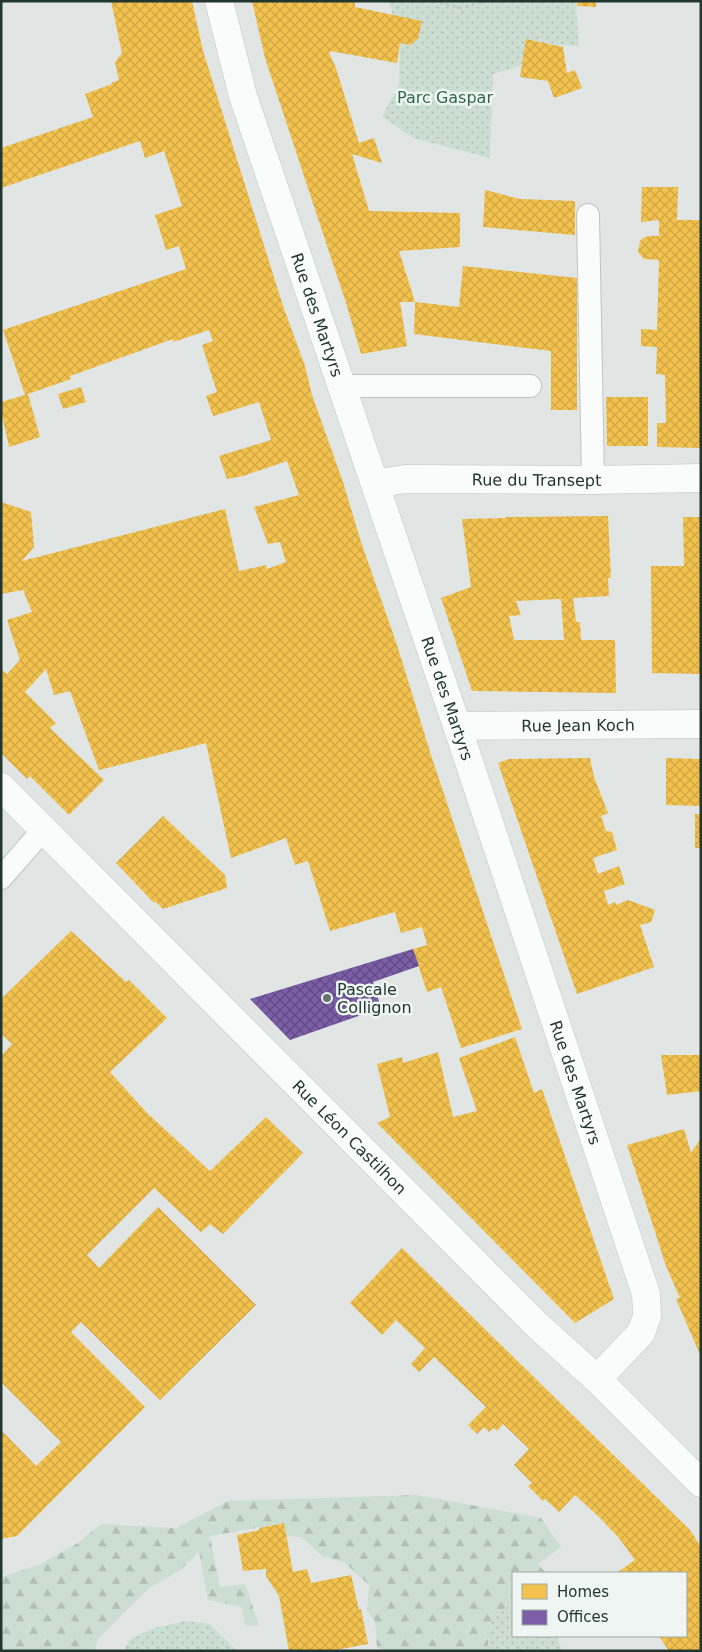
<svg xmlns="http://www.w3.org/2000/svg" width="702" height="1652" viewBox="0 0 702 1652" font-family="'DejaVu Sans',sans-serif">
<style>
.grass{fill:url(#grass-dots)}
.forest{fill:url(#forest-firs)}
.homes{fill:url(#homes-cross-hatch);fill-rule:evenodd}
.offices{fill:url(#offices-cross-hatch)}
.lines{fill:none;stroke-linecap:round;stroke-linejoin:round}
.lane-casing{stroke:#bec3c1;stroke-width:24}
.street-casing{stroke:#bec3c1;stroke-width:29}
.secondary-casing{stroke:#bec3c1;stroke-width:29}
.path{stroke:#c0c6c4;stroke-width:3;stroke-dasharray:2.5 4;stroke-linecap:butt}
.lane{stroke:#fafbfb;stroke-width:22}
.street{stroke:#fafbfb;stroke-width:28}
.secondary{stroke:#fafbfb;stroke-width:28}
.poi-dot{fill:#65746f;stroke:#eff5f2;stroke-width:2}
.labels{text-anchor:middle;stroke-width:5;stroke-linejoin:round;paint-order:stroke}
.park-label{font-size:16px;fill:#326746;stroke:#eff5f2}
.street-label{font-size:16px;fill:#223630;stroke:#eff5f2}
.poi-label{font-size:16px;fill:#223630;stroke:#eff5f2;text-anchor:start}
</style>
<defs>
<pattern id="grass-dots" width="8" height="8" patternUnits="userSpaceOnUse" patternTransform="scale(1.25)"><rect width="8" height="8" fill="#ccded1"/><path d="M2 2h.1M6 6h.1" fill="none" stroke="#afbfb4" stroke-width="1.8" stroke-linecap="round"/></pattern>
<pattern id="forest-firs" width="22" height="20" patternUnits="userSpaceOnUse" patternTransform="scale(1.25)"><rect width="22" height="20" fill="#ccded1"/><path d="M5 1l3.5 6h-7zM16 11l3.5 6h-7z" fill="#afbfb4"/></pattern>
<pattern id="homes-cross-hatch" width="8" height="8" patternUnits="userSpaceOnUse" patternTransform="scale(1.25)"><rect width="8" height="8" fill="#f2c14e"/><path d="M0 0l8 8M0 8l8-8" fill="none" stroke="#cfa644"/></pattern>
<pattern id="offices-cross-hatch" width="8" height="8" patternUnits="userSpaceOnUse" patternTransform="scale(1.25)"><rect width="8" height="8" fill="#7b5ea7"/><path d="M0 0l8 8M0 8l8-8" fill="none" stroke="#5f4a81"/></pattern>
</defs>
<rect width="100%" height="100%" fill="#e1e6e4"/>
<path class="grass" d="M389 1H576L579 46 556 45 526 39 523 65 493 74 490 158 413 138 382 116 399 86 400 43 410 44 418 39 421 21 393 16Z
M513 1603V1636H557L562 1651H487L491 1620Z
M185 1621 210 1624 237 1651H123L130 1639 154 1628Z"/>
<path class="forest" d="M417 1495 541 1518 561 1547 538 1564 546 1573H513V1603L491 1620 487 1651H392L377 1648 375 1621 367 1611 369 1585 344 1562 322 1556 301 1537 286 1536 284 1523 210 1536 220 1587 245 1584 259 1626 245 1625 242 1607 208 1600 199 1551 182 1569 148 1589 98 1639 95 1651H1V1577L39 1565 78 1543 101 1524 176 1528 228 1501Z"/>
<path class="homes" d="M111 1H192L203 51 283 306 305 366 312 395 343 482 361 542 397 645 431 755 522 1029 461 1048 441 987 427 992 413 949 427 945 422 927 401 933 395 912 330 931 308 861 295 865 286 838 231 858 206 743 99 770 70 691 54 695 46 669 25 692 56 723 50 728 104 780 69 815 30 776 27 779 1 753V669L7 674 20 660 7 620 32 612 23 590 1 594V502L31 512 34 547 22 561 225 509 239 571 266 565 267 569 286 562 280 542 268 544 254 507 299 495 287 461 243 476 227 479 219 456 271 440 259 402 213 416 206 396 217 392 202 345 213 341 209 330 173 342V339L70 376 71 379 28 394 40 437 9 447 1 410V402L25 395 3 330 186 269 179 246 166 250 155 215 182 206 164 151 145 158 140 141 1 188V148L93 117 85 94 112 84 111 83 119 80 115 62 122 53Z
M252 1H355V7L422 21 418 39 410 45 400 43 397 63 330 51 329 53 336 68 359 143 374 138 382 163 352 154 369 211 460 213V247L399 251 415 302H400L407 346 361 354 346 303 265 58Z
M577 1H596V7L577 6Z
M526 39 563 47 567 73 575 70 582 88 554 98 548 81 520 77Z
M642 187H678L677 220H701V448L657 447V423H666L665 375 656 374 657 347 641 346V329L657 330 659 260 644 259 638 252 640 241 643 238 648 236H659V220L641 222Z
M485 190 520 199 575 201V235L483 227Z
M463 266 577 278V410H551V351L414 334 415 302 459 307Z
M81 387 86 402 63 409 58 394Z
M606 397H648V446H607Z
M608 516 611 578H608L609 596 573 598 576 622H580L581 640H615L616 693 472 691 441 598 471 587 462 519 506 518V517ZM561 599 564 640H514L509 616 521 615 516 601Z
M683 517H701V672L699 674 652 673 651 566H684Z
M590 758 594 777 608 813 601 816 606 831 612 832 617 850 593 858 598 874 619 866 625 884 604 891 608 905 615 902 616 905 628 900 655 910 651 922 640 925 654 967 577 994 498 763 509 759Z
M666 758 701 759V806L666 805Z
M695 814H701V848H695Z
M163 816 225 875 227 888 163 909 155 901 154 903 116 863Z
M71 931 126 982 129 980 167 1018 110 1072 147 1113 210 1171 266 1117 303 1153 223 1234 210 1224 201 1232 154 1188 87 1255 99 1268 158 1207 256 1305 160 1400 81 1322 71 1332 145 1407 17 1536 1 1539V1430L36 1466 61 1442 1 1382V1056L12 1044 1 1034V999Z
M515 1037 534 1093 542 1089 614 1299 575 1323 377 1123 390 1117 377 1064 402 1057 403 1063 438 1052 453 1117 477 1111 459 1058Z
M661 1055H701V1091L667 1095Z
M684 1129 691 1153 699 1141 701 1140V1357L676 1299 680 1298 666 1266 627 1145Z
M402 1248 690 1530 701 1547V1651H669L659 1636H686V1573H619L618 1572 635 1560 619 1538 599 1517 575 1495 559 1512 545 1499 543 1501 528 1486 532 1483 514 1465 529 1449 503 1424 497 1431 493 1428 489 1432 484 1427 477 1434 468 1425 486 1407 434 1357 419 1372 411 1364 425 1348 396 1320 382 1335 350 1303Z
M284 1523 293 1572 307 1569 311 1583 351 1575 359 1610 361 1609 368 1644 330 1651H289L279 1596 266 1576V1569L243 1571 237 1535 260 1530 259 1528Z"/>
<path class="offices" d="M413 949 419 966 373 982 381 1008 290 1040 250 999Z"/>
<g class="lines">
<defs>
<path id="lane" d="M588 215 593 480
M341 386H530
M1 878 44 829"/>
<g id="street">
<path id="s1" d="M219 1 243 96 457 726 646 1294 647 1316 641 1333 597 1379"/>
<path id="s2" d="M375 484 405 479 593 480 701 478"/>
<path id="s3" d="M457 726 701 724"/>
</g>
<g id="secondary">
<path id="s4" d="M1 787 539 1327 597 1379 701 1483"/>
</g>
</defs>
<use href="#lane" class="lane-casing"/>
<use href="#street" class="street-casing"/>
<use href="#secondary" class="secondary-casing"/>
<path class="path" d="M434 1 460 8 487 1"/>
<use href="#lane" class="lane"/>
<use href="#street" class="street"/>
<use href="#secondary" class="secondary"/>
</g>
<circle class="poi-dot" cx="327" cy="998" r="5"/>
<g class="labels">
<g class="park-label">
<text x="445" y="103">Parc Gaspar</text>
</g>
<g class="street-label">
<text dy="6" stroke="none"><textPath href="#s1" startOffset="329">Rue des Martyrs</textPath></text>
<text dy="6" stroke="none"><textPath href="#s2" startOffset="162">Rue du Transept</textPath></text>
<text dy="6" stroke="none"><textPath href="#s1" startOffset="734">Rue des Martyrs</textPath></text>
<text dy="6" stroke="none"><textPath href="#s3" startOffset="121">Rue Jean Koch</textPath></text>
<text dy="6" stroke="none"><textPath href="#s1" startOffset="1139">Rue des Martyrs</textPath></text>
<text dy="6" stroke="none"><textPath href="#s4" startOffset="494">Rue Léon Castilhon</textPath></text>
</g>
<g class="poi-label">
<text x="337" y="995">Pascale<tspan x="337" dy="18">Collignon</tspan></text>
</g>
</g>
<rect width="702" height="1652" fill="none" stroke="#223630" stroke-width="5"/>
<rect x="512" y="1572" width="175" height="65" fill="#eff5f2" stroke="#9da9a4"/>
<rect x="522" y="1584" width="25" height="15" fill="#f2c14e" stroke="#9da9a4"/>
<text x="557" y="1597" font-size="15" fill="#223630">Homes</text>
<rect x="522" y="1610" width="25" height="15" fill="#7b5ea7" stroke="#9da9a4"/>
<text x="557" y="1622" font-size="15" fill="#223630">Offices</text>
</svg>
